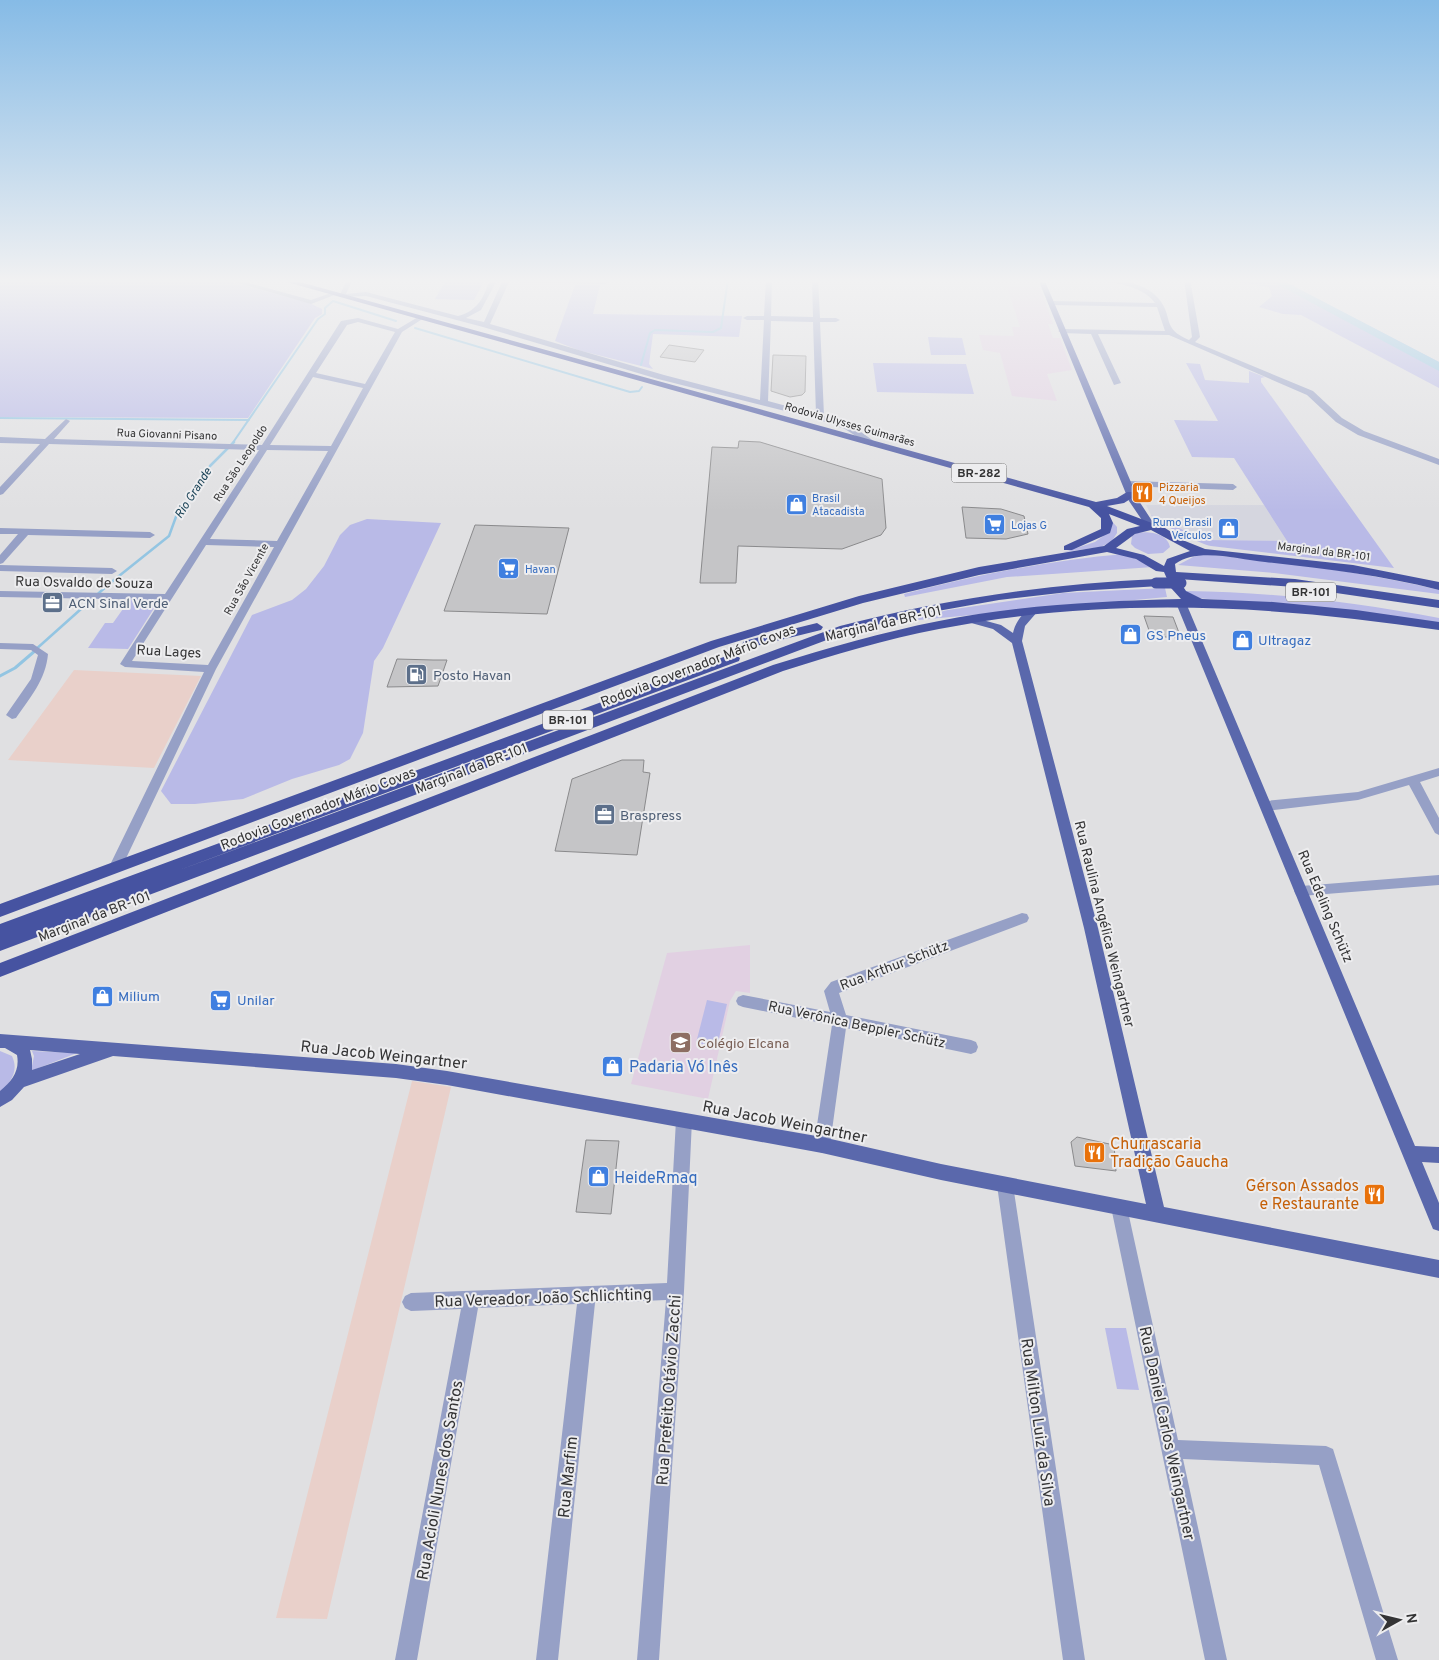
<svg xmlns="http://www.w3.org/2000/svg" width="1439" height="1660" viewBox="0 0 1439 1660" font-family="Overpass,sans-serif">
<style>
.built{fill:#d5d6df}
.industrial{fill:#e9d0ca}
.education{fill:#e1d0e2}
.green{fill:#b9bae7}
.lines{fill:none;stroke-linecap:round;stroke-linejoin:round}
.stream-far2{stroke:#93c5e2;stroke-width:2}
.stream-far1{stroke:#93c5e2;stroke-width:2.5}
.stream{stroke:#93c5e2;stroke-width:3}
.river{fill:#93c5e2;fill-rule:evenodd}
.building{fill:#c5c5c7;stroke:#8a8a8c}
.minor{fill:#96a0c6;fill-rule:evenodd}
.major{fill:#5a68ac;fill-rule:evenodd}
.highway{fill:#4653a1;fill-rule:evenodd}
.highway-bridge{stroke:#4653a1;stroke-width:11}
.labels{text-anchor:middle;stroke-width:4;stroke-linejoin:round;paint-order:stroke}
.far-street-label{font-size:11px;fill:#343435;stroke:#ededef}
.far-food-label{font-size:11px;fill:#c56008;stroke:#ededef;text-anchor:start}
.far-shop-label{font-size:11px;fill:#366cbe;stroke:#ededef;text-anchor:start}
.shield{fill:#ededef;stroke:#6c6c6d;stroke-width:1}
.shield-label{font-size:12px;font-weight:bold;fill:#343435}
.far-water-label{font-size:12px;font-style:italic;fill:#194256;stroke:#ededef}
.street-label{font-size:14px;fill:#343435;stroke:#ededef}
.service-label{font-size:14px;fill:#4e5e75;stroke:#ededef;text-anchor:start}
.shop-label{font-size:14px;fill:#366cbe;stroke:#ededef;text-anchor:start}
.education-label{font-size:14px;fill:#785e54;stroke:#ededef;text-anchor:start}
.near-street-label{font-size:16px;fill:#343435;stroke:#ededef}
.near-shop-label{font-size:16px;fill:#366cbe;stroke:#ededef;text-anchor:start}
.near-food-label{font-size:16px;fill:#c56008;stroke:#ededef;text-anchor:start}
</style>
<rect width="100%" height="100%" fill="#e0e0e2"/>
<path class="built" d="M1146 505H1264L1287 541 1205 540 1151 515Z"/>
<path class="industrial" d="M74 670 201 676 154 768 8 760Z
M412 1081 451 1087 327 1619 276 1618Z"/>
<path class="education" d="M1007 287 1040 288 1053 324H1048L1053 338H1060L1072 370 1047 374 1057 401 1012 396 1000 353 983 350 979 335 1014 336 1012 327H1020Z
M750 945V993L736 991 730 1001 708 1099 631 1084 667 953Z"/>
<path class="green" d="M135 279H221L309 303 322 309V314L315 318 248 418 0 417V280L133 281Z
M1218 279H1279L1439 362V388L1301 315 1283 314 1259 307 1272 296 1269 287Z
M446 280 484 281 474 300 435 299Z
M575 285H600L593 314 742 316 739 337 653 334 649 364 653 369 578 350 555 341Z
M928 337 962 338 966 355H931Z
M873 363 966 364 974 394 877 392Z
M1186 363 1200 364 1205 380 1249 383V371L1265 377 1261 378V382L1394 568 1211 546C1200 544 1155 522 1151 515L1205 540 1287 541 1234 458 1192 457 1174 420 1218 421Z
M1109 518 1117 527V533L1112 541 1101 547 1064 552 1095 542 1110 531Z
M367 519 441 523 383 648 374 661 363 733 350 759 339 765 292 779 243 799 195 804H171L161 791 252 615 292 600 306 589 324 566 340 535 350 525Z
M1137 533C1149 531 1167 533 1170 547L1163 553 1148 554 1135 548 1131 544 1132 536Z
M1125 554 1153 567 1007 577 905 597 904 594C976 575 1050 560 1125 554Z
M1204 554C1283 563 1361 571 1439 590V594L1274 573 1178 565 1193 557Z
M1165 588 1167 597 897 622 948 610 1063 593Z
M1186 591C1273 592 1354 602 1439 618V624L1273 604 1195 598Z
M130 599H160L128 649 88 648 105 623H113Z
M707 1000 727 1004 717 1047 696 1043Z
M0 1051 12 1056C19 1071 11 1082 0 1093Z
M32 1051 77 1053 31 1071 34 1056Z
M1105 1328H1126L1139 1390 1117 1389Z"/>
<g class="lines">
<path class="stream-far2" d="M415 328 630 392 639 391 642 387
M641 365 650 333 655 330 713 332 721 328 728 279
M0 418 249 420
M232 444 318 319 325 314V308L333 301 396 321"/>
<path class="stream-far1" d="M34 651 109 584 169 536 177 514 191 499 210 466 234 442"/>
<path class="stream" d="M0 676 15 668 36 650"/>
<path class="river" d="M1267 279H1280L1439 362V371Z"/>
</g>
<path class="building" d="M669 345 704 350 695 362 660 357Z
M773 355 806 356 805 392 802 395 790 397 771 391Z
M739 441 760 442 882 479 886 528 881 535 842 549 738 546 736 583H700L712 447 738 448Z
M962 507 1001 509 1024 516 1028 534 1006 539 966 538Z
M475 525 569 528 547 614 444 611Z
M1144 616 1173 617 1181 638 1151 636Z
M397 659 433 660H447L438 686 387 687Z
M622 760H644L643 772 650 773 637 855 555 851 572 779Z
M1077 1137 1114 1145 1116 1171 1075 1166 1071 1142Z
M586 1140 619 1141 611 1214 576 1212Z"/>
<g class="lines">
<path class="minor" d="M224 279H234L311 300 334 292 337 294 311 304Z
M347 279H353L346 294 366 292 458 316C478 311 484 297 490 279H610L606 284 509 282 490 324 664 375 760 400 764 320H747L743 318 747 316H764L766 279H772L771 316 813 317 812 279H818L820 318H836L840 320 836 322H820L824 416 851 425 878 444 871 446 845 429 817 419 658 379 483 327 366 296 339 297ZM496 282H502L484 322 466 318 481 310ZM771 321 813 322 816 414 768 401Z
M1038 279C1070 279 1137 271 1159 299 1174 318 1161 328 1189 340L1192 337 1184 279H1190L1200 337 1195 342 1313 391 1342 418 1364 431 1439 459V465L1358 435 1336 422 1307 395 1169 335 1098 334 1121 383 1114 385 1091 334 1062 333 1058 331 1062 329 1165 331 1157 307 1051 305 1048 303 1051 301 1155 303C1136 275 1071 281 1041 281Z
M418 317 424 318 402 332 216 669 120 871H110L109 867 204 672 125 667 120 664 161 600 0 597V591L165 594 259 450 49 444 3 494 0 495V487L40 444 0 443V437L45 439 66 419 70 421 54 439 262 445 341 321 358 318 398 329ZM358 322 395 332 365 384 316 373 347 325ZM313 377 363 388 331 446 270 445ZM267 450 328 451 277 541 210 539ZM206 545 274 547 208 665 132 661Z
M1127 481 1233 484 1237 487 1233 490 1124 486 1123 484Z
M0 528 150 532 155 535 150 538 28 535 3 563 0 564V555L18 534H0Z
M0 565 112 568 117 571 112 574 0 571Z
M0 643 33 644 48 654C46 679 30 698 16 718L12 719 6 715 31 679 38 655 31 650 0 649Z
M1439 768V776L1420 782 1439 818V835L1435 833 1409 785 1358 800 1266 811 1260 806 1266 801 1358 792Z
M1439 875V885L1301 896 1296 895 1294 891 1296 887 1301 886Z
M1022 913 1027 914 1029 918 1027 922 839 993 846 1015 971 1040 976 1042 978 1047 976 1052 971 1054 846 1028 830 1145 828 1150 822 1153 816 1150 814 1145 832 1025 743 1007 738 1005 736 1001 738 997 743 995 830 1012 824 991 831 982Z
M684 1113 690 1115 692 1120 684 1291 659 1660H637L666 1300 595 1303 558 1660H536L577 1304 478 1308 417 1660H395L461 1309 411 1311 405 1308 402 1302 405 1296 411 1293 667 1283 676 1120 678 1115Z
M1005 1177 1011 1179 1013 1185 1085 1660H1063L997 1185 999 1179Z
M1119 1199 1125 1201 1127 1207 1178 1440 1326 1446 1333 1449 1398 1660H1376L1319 1465 1183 1459 1227 1660H1205L1111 1207 1113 1201Z"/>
<path class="major" d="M1038 279H1044L1139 501 1156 527 1154 529H1148L1129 501Z
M1181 600 1186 603 1415 1146 1439 1147V1163L1422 1162 1439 1203V1231L1433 1229 1176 603Z
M1033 608 1038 611 1025 626 1022 641 1098 928 1164 1207 1439 1260V1278L941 1180 822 1153 447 1085 396 1078 113 1056 24 1087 12 1100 0 1107V1091C12 1081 20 1071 17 1055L5 1048H0V1034L396 1064 447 1071 822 1137 941 1164 1146 1204 1084 928 1012 643 993 629 964 621 963 619 968 616 1001 625 1013 633C1015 623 1023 611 1033 608ZM30 1050 80 1054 32 1070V1059Z"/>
<path class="highway" d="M276 279H289L1096 502 1117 498 1127 492H1135V496L1124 503 1107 506 1165 528 1185 541 1205 549 1353 565 1439 582V590C1381 575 1324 569 1265 562 1238 560 1199 547 1175 564L1176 572 1295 579 1439 600V608L1295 587 1178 579 1186 591 1202 599 1273 602 1356 610 1439 622V630C1272 605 1106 596 939 629 886 639 834 655 783 671L0 977V963L773 665C828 648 883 632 939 621 1019 605 1100 601 1181 599L1171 588 1164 572 1156 571 1136 559 1107 552 979 575 863 603 719 647 0 917V904L711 641 859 596 979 567 1104 546 1127 529 1140 526 1109 514 1113 523 1110 533 1072 550H1064V546L1101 529V518L1089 507ZM1151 530 1190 551 1167 559 1164 566 1144 555 1116 548 1135 534Z
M1156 579 1160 580V586L1077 591 999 600 921 614 848 632 0 951V924L729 655 734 654 740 658 739 661 174 872 840 626C944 599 1048 584 1156 579Z
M817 623 823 627 821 630 748 648 742 644 744 641Z"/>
<path class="highway-bridge" d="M1156 583H1181"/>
</g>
<linearGradient id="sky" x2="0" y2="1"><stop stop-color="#86bbe6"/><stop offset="0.55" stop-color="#f1f1f2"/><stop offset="1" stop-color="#f1f1f2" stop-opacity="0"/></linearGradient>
<rect width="1439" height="511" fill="url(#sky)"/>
<defs>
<symbol id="restaurant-square" viewBox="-11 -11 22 22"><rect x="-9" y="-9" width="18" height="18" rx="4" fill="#e8710a" stroke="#ededef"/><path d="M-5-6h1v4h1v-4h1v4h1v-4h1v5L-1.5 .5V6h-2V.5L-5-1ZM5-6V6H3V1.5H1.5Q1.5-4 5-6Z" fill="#fff"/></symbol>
<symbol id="shop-square" viewBox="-11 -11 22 22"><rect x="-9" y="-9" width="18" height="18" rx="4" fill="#3f7fe0" stroke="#ededef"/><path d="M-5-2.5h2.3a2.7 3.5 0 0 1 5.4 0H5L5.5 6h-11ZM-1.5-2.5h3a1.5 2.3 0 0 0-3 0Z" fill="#fff"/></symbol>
<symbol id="supermarket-square" viewBox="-11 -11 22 22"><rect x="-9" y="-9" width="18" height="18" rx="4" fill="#3f7fe0" stroke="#ededef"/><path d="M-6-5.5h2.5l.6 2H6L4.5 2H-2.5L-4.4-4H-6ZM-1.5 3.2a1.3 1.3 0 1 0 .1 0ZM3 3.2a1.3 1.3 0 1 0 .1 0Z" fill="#fff"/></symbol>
<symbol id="office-square" viewBox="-11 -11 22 22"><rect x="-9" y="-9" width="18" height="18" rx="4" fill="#5c6f8a" stroke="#ededef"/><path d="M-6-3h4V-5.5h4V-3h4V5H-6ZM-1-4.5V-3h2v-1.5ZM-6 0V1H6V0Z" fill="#fff"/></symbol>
<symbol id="fuel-square" viewBox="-11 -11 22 22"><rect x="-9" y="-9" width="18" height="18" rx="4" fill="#5c6f8a" stroke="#ededef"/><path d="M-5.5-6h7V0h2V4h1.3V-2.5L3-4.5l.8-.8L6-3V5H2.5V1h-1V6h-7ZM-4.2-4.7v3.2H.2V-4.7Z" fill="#fff"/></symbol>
<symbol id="school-square" viewBox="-11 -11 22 22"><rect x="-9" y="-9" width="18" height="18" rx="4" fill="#8d6e63" stroke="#ededef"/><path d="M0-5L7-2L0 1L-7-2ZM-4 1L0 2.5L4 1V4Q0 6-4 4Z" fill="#fff"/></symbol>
</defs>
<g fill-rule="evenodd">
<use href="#restaurant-square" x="1130" y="480" width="25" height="25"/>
<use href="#shop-square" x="784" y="492" width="25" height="25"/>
<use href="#supermarket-square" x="982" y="512" width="25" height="25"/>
<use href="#shop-square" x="1216" y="516" width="25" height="25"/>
<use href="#supermarket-square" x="496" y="556" width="25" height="25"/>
<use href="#office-square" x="40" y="590" width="25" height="25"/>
<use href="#shop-square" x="1118" y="622" width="25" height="25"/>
<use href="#shop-square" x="1230" y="628" width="25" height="25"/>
<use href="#fuel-square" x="404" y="662" width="25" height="25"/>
<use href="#office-square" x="592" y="802" width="25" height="25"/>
<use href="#shop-square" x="90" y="984" width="25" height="25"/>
<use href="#supermarket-square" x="208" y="988" width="25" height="25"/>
<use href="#school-square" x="668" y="1030" width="25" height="25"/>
<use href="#shop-square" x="600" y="1054" width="25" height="25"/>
<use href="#restaurant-square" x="1082" y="1140" width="25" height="25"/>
<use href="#shop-square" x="586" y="1164" width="25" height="25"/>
<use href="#restaurant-square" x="1362" y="1182" width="25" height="25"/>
</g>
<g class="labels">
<g class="far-street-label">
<text transform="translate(850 424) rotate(16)" y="4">Rodovia Ulysses Guimarães</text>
<text transform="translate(167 434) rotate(2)" y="4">Rua Giovanni Pisano</text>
<text transform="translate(240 463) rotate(-57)" y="4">Rua São Leopoldo</text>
<text transform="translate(1324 551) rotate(7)" y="4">Marginal da BR-101</text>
<text transform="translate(246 579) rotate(-61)" y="4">Rua São Vicente</text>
</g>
<g class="far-food-label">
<text x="1159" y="491">Pizzaria<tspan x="1159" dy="13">4 Queijos</tspan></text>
</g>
<g class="far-shop-label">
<text x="812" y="502">Brasil<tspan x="812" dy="13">Atacadista</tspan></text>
<text x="1212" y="526" text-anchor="end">Rumo Brasil<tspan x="1212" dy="13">Veículos</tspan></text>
<text x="1011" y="529">Lojas G</text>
<text x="525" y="573">Havan</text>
</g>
<g class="shield">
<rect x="951.5" y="463.5" width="55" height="19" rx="4"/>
<rect x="1286" y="582.5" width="50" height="19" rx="4"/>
<rect x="543" y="710.5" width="50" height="19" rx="4"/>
</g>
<g class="shield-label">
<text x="979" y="477">BR-282</text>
<text x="1311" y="596">BR-101</text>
<text x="568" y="724">BR-101</text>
</g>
<g class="far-water-label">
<text transform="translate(193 493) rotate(-57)" y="4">Rio Grande</text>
</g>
<g class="street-label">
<text transform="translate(84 582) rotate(1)" y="5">Rua Osvaldo de Souza</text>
<text transform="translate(883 623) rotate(-13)" y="5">Marginal da BR-101</text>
<text transform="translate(169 651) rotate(3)" y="5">Rua Lages</text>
<text transform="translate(698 665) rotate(-21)" y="5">Rodovia Governador Mário Covas</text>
<text transform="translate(471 768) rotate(-21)" y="5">Marginal da BR-101</text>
<text transform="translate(318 808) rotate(-21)" y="5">Rodovia Governador Mário Covas</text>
<text transform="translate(1326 906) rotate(67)" y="5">Rua Edeling Schütz</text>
<text transform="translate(94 916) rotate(-21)" y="5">Marginal da BR-101</text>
<text transform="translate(1105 924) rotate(76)" y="5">Rua Raulina Angélica Weingartner</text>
<text transform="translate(894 965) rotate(-21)" y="5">Rua Arthur Schütz</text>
<text transform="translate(857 1024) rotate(12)" y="5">Rua Verônica Beppler Schütz</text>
</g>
<g class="service-label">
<text x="68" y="608">ACN Sinal Verde</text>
<text x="433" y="680">Posto Havan</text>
<text x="620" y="820">Braspress</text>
</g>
<g class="shop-label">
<text x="1146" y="640">GS Pneus</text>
<text x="1258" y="645">Ultragaz</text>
<text x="118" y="1001">Milium</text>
<text x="237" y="1005">Unilar</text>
</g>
<g class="education-label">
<text x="697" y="1048">Colégio Elcana</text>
</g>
<g class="near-street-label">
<text transform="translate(384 1054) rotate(6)" y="6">Rua Jacob Weingartner</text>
<text transform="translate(785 1121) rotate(11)" y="6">Rua Jacob Weingartner</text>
<text transform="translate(543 1297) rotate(-2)" y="6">Rua Vereador João Schlichting</text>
<text transform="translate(668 1390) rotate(-86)" y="6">Rua Prefeito Otávio Zacchi</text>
<text transform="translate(1039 1422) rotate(82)" y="6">Rua Milton Luiz da Silva</text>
<text transform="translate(1168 1433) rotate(78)" y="6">Rua Daniel Carlos Weingartner</text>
<text transform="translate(567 1477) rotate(-84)" y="6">Rua Marfim</text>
<text transform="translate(439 1480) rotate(-80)" y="6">Rua Acioli Nunes dos Santos</text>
</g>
<g class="near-shop-label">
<text x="629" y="1072">Padaria Vó Inês</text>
<text x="614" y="1183">HeideRmaq</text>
</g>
<g class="near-food-label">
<text x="1110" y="1149">Churrascaria<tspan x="1110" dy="18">Tradição Gaucha</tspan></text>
<text x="1359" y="1191" text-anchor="end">Gérson Assados<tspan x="1359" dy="18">e Restaurante</tspan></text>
</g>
</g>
<g transform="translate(1399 1620) rotate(82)" stroke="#ededef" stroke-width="4" paint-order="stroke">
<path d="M0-4L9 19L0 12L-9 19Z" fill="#343435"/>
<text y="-8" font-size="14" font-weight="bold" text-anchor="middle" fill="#343435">N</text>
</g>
</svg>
